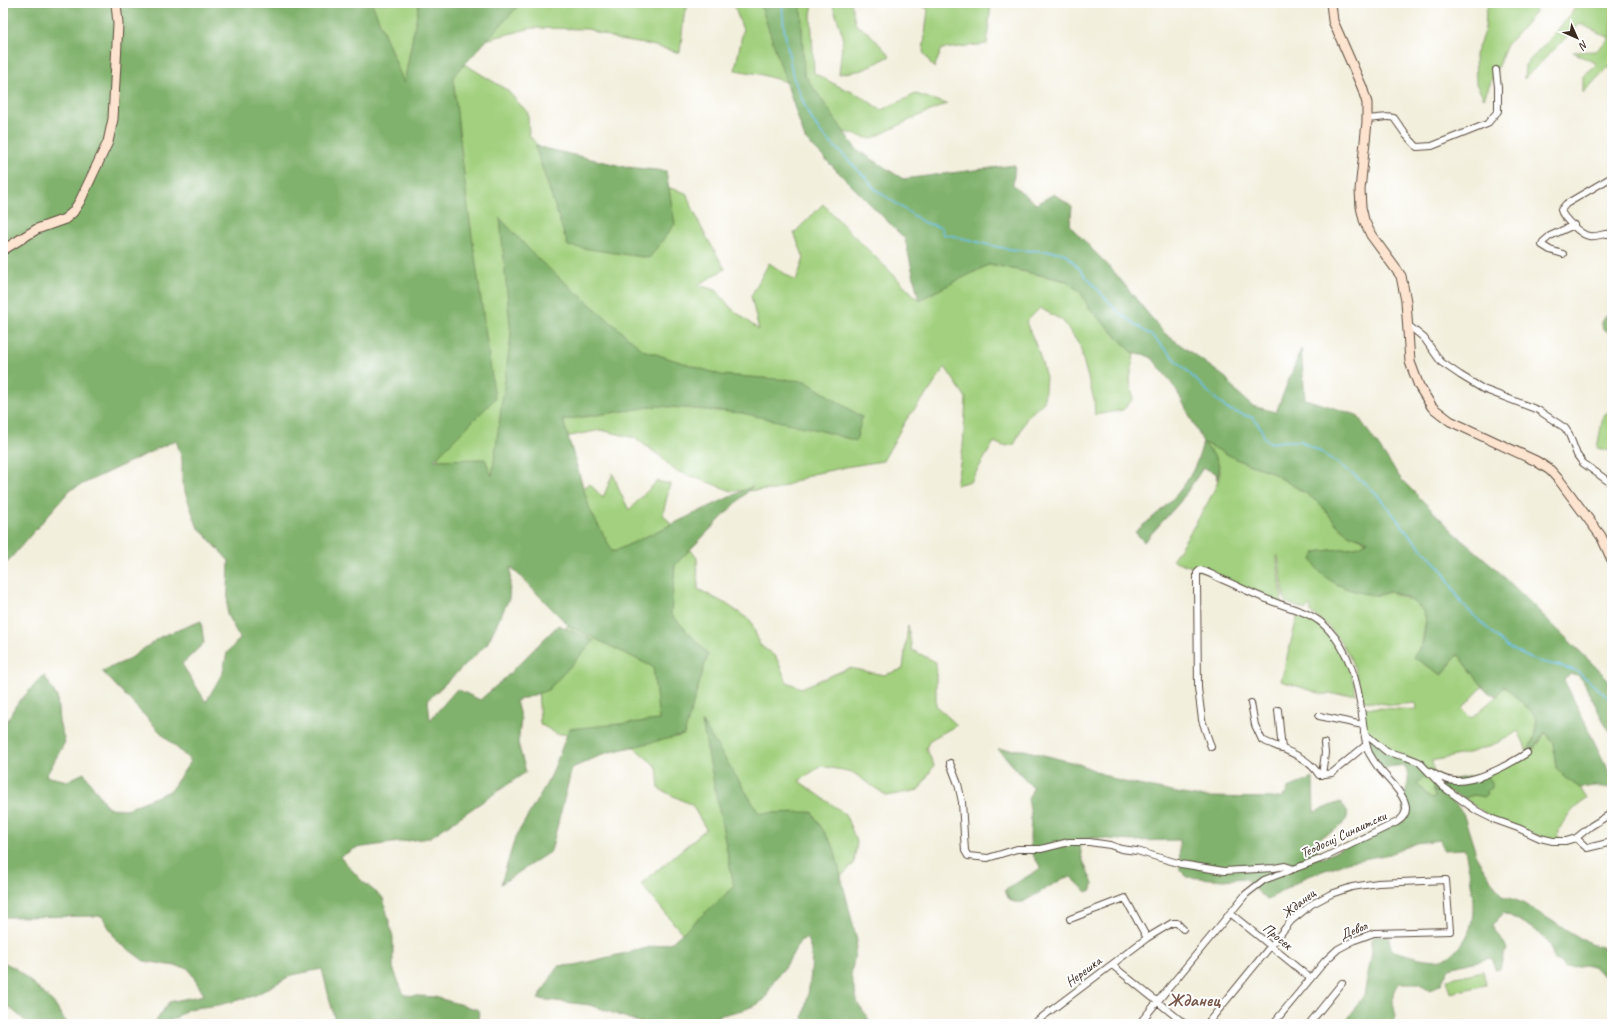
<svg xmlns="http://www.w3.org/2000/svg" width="1615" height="1027" viewBox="0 0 1615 1027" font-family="Caveat,sans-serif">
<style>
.green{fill:#a2d07e;stroke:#6e7d4e}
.forest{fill:#81b26d;stroke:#5e6e46;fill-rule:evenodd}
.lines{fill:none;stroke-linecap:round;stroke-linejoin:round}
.stream{stroke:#6cc1e9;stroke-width:1.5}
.street-casing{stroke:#57483b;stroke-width:8}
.secondary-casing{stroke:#57483b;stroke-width:11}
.street{stroke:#fff;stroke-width:6}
.secondary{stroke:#fde4d0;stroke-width:9}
.labels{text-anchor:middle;stroke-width:4;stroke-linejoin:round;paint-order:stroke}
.street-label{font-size:14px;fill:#3b2a1e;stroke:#fff}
.district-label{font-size:18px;font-weight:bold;fill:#775647;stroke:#fff}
</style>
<rect width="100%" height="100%" fill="#fff"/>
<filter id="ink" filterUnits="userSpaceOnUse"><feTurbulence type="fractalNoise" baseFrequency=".025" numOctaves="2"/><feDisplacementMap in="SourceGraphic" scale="8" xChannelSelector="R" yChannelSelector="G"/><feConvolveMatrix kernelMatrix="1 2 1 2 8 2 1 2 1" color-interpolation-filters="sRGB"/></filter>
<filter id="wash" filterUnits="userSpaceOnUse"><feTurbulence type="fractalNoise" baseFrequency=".012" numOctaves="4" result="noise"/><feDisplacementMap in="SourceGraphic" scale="16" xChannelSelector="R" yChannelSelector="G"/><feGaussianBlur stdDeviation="0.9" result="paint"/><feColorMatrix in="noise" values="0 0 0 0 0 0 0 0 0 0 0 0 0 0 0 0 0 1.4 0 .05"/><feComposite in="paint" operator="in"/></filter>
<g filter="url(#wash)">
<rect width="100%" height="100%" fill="#f3efdd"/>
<path class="green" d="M355 3H689L684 16 680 53 651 45 619 40 588 29 532 28 473 43 453 57 507 90 528 113 529 135 539 147 686 193 702 229 725 269 698 285 716 290 731 308 759 330 751 296 769 263 796 281 804 258 794 233 823 204 846 228 918 299 990 264 1067 281 1082 293 1089 308 1134 354 1130 380 1133 399 1123 410 1095 415 1094 400 1082 356V349L1063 321 1040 308 1026 322 1038 350 1046 377 1044 402 1027 417 1014 445 1003 446 994 442 971 481 956 485 963 447 966 398 945 367 930 390 906 420 883 461 851 466 813 474 775 490 732 491 674 470 661 457 635 438 601 430 555 439 570 495 590 484 603 498 613 473 620 492 629 510 657 481 670 484 663 514 697 558 698 589 728 605 751 621 760 645 776 657 787 682 801 688 849 668 884 675 903 669 908 625 912 650 936 662V706L957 725 930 740 926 748 934 765 919 790 887 796 852 772 821 766 799 781 845 814 857 842 854 864 816 899 702 957 641 884 706 829 692 805 659 789 657 767 619 735 557 734 540 724 538 686 563 644 571 610 527 554 420 521 451 412Z
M733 3H813L811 15 814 73 836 85 861 96 881 110 916 94 947 104 916 117 871 139 818 125 793 84 759 74 735 70 743 30Z
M832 3H851L856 25 870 34 890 56 863 70 839 74 843 36Z
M915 3H991L987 44 942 49 934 68 923 52 928 9Z
M1490 3H1535V13L1507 45 1484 98 1476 84 1475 55 1485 29 1486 10Z
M1579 3H1612V70L1607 68 1583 93V76L1597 64 1573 52 1596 51 1610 38 1580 24 1524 79 1525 65 1551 38Z
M1611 409 1612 446 1609 451 1597 448 1603 416Z
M1203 442 1245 463 1269 471 1307 494 1320 504 1338 526 1348 534 1368 542 1356 547 1315 552 1355 591 1378 595 1390 592 1412 601 1421 608 1426 618 1422 644 1414 657 1442 675 1458 654 1483 686 1462 709 1471 718 1497 696 1504 685 1531 711 1537 720 1534 738 1527 753 1524 743 1518 731C1490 750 1464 754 1432 761L1435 781 1433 784 1435 797 1432 799 1429 797 1417 783 1426 776 1387 752 1364 733 1361 707 1417 710 1416 703 1393 705 1364 701C1360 689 1357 674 1352 662 1345 645 1326 621 1310 612L1311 607 1309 606 1306 610 1285 602 1278 556H1277V560L1282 596 1281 604 1192 567 1172 560C1182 545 1221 487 1220 471 1219 459 1210 451 1203 442Z
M1298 614C1332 626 1350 660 1356 694H1322L1281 681Z
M1545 732 1553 742 1556 768 1566 778 1580 788 1587 799C1573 808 1563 819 1557 835L1562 841H1553L1493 819 1464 798C1470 796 1476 793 1482 797L1486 791V774L1528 755 1539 743Z
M1483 971 1486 985 1450 993 1447 979Z
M406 1019 416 1024H360L358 1021Z"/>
<path class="forest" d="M3 3H372L404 83 419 3H521L453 77 467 200 495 399 434 460 485 459 492 476 511 335 500 218 539 260 643 350 721 375 805 381 862 417 856 441 822 431 742 413 658 406 563 420 590 510 613 552 753 486 675 565 671 614 708 654 684 735 606 753 572 768 551 851 501 884 515 838 551 776 569 729 659 720 653 667 569 626 511 567 509 599 487 644 428 700 430 720 457 689 480 700 504 679 558 625 594 641 548 690 516 701 521 720 518 743 526 772 429 838 356 848 340 857 362 881 383 898 393 937V968L404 995 435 997 479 1010 478 1024H416L406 1019 335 1021 322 969 292 975 254 996 219 1005 188 1009 167 1024H154L169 1002 204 995 188 968 144 961 117 941 102 916 3 917V728L16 705 44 675 57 697 59 722 65 742 46 776 67 781 84 773 108 808 126 809 170 791 191 761 165 737 102 671 128 660 160 637 201 621 204 643 182 664 206 702 223 672 227 653 240 638 227 615 229 561 197 526 182 483V459L176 440 70 490 3 567Z
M760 3H801L804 74 856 149 903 179 1015 165 1013 185 1036 204 1054 194 1072 207 1070 226 1115 273 1163 332 1226 378 1237 393 1252 406 1276 412 1301 349 1305 399 1357 415 1401 479 1456 534 1494 567 1612 683V733L1608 730 1583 681 1578 675 1571 674 1564 680 1610 774 1612 786 1606 788 1594 786 1580 788 1566 778 1556 768 1553 742 1545 732 1535 748 1528 755 1527 753 1534 738 1537 720 1531 711 1504 686 1497 696 1487 692 1458 654 1442 675 1413 657C1416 653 1420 648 1422 644 1424 637 1427 623 1425 616 1422 604 1403 595 1392 592 1387 591 1382 595 1377 595 1354 594 1321 582 1312 560L1315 552 1356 547 1368 541 1348 534 1338 526 1320 504 1307 494 1269 471 1245 463 1204 443C1214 458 1223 460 1217 480L1216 473 1203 468 1180 502 1144 542 1135 532C1169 504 1192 487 1203 442L1178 393 1168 378 1152 358 1143 354H1134L1089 308 1081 293 1067 281 990 264 919 300 905 239 805 139Z
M535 146 626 167 666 171 675 224 649 258 568 246Z
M1612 310V336L1603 328 1601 321Z
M702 722 759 813 812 812 834 848 857 941 851 976 858 1004 872 1024H808L803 1018C807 1000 818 953 806 938L800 941 786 966 774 980 765 999 758 1004 746 1009 686 1024H644L590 1005 538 999 558 966 575 965 672 942 734 887Z
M1364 733 1384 750 1406 757 1448 780 1486 774 1492 782V788L1486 791 1487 795 1484 797 1474 795 1464 798 1444 791 1463 813 1478 860 1502 896 1521 902 1590 944 1612 950V980L1592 967 1585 965 1565 968 1562 963 1554 960C1550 933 1526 924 1504 913L1492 925C1496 934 1505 941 1507 950L1503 956 1500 969H1495L1493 961 1490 958 1449 968 1441 984 1430 990 1418 983H1399C1389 993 1394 1005 1396 1017L1391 1024H1344L1364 995 1372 953 1371 940 1375 936 1388 935 1391 948 1394 951C1409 955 1430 963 1445 958 1450 957 1454 952 1457 949 1484 924 1470 881 1465 849L1443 850 1440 840 1416 843 1390 854 1347 862 1306 877 1267 900 1244 878 1224 880 1187 877 1180 870 1179 840 1132 841 1097 838 1085 839 1080 846 1082 858 1093 884 1092 890 1087 892 1071 877 1064 878 1023 902H1014L1008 898 1005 890 1041 868 1031 852 1030 838 1031 815 1028 799 1033 788 998 749 1024 750 1079 764 1119 781 1182 794 1203 797 1280 798 1286 794 1288 788 1313 778 1314 812 1340 802C1363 822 1327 833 1314 841L1321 859 1404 816C1404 811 1403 805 1404 800 1406 787 1412 778 1404 765L1388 767 1384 771 1376 765ZM1426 772 1435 781 1433 784 1435 797 1432 799 1429 797 1417 783 1426 776Z
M3 962 15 968 53 1002 67 1024H29L3 1002Z"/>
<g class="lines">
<path class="stream" d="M782 3 784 28 793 77 808 113 820 132 864 176 875 189 923 222 942 228 943 234C968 238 992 248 1018 250 1034 252 1050 249 1066 254L1118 312 1153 337 1206 390 1227 409 1253 418 1261 428 1264 437 1271 443 1283 441H1301L1321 452 1357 477 1375 492 1413 539 1441 568 1462 604 1507 647 1536 661 1557 665 1577 671 1612 701"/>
</g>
</g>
<g filter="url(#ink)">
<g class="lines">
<defs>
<path id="street" d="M1367 118C1376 120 1385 115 1394 118L1406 135 1417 147 1432 146 1487 124 1498 111V87L1496 70
M1612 177 1566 204 1561 210C1563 218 1581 235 1589 236 1597 238 1604 232 1612 234
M1563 254 1550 250 1542 245 1543 242 1550 236 1574 225
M1408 325 1424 338 1441 362 1460 375 1483 389 1538 410 1565 428 1569 434 1577 455 1583 463 1612 484
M1251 703 1255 725 1262 740C1281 749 1308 756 1319 775L1332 773 1366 745
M1278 710 1282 749
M1319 716 1363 725
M1364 733 1387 752 1406 757 1419 762 1442 786 1477 811 1493 819 1518 828 1540 838 1553 841H1566L1576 838
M950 763 958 784 962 802 965 851 968 856 988 858 1017 849H1041L1069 842H1089L1110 845 1121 849 1137 851 1181 864 1224 871 1274 868 1285 866 1294 869
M1429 771C1437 776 1446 781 1455 781 1478 782 1508 765 1527 753
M1322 775 1325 753 1324 743
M1612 813 1591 826 1576 838 1587 848 1612 842
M1230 913 1310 978
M1070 919 1125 898 1147 938
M1112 965 1185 1024
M1033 1024 1147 938 1172 923H1177L1183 929
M1139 1024 1246 894 1264 880 1323 858 1397 822C1420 808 1393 785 1383 773 1377 767 1373 760 1369 753 1364 741 1364 728 1362 715 1358 684 1350 652 1328 629 1312 611 1290 609 1269 600 1252 594 1236 585 1219 578 1213 575 1206 571 1200 570L1197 573V582L1198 688 1202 720 1211 747
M1207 1024 1291 921 1312 904 1331 894 1352 887 1378 883 1446 880 1450 931 1374 933 1355 940 1338 949 1325 961 1273 1024
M1309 1024 1342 983"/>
<path id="secondary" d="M1331 3 1333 21 1362 87 1367 103V122L1360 190 1361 207 1364 220 1371 235 1401 276 1406 301 1410 362 1419 386 1432 407 1450 421 1536 461 1550 470 1560 481 1601 536 1612 560
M3 250 37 229 65 219 73 212 80 201 108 142 113 119 118 24 116 3"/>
</defs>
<use href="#street" class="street-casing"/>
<use href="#secondary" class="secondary-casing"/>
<use href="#street" class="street"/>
<use href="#secondary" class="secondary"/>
</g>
</g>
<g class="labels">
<g class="street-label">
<text transform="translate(1343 834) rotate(-25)" y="5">Теодосиј Синаитски</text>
<text transform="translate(1298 903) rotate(-38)" y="5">Жданец</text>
<text transform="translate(1353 930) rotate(-23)" y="5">Девол</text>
<text transform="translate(1278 936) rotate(39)" y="5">Просек</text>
<text transform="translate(1083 971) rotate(-37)" y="5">Нерешка</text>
</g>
<g class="district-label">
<text x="1194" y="1006">Жданец</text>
</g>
</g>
<rect width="1615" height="1027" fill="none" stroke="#fff" stroke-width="16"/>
<g transform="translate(1577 38) rotate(135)" stroke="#ffffff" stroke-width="3" paint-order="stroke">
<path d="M0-3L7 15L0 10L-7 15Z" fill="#3b2a1e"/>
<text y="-6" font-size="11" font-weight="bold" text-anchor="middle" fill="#3b2a1e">N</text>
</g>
</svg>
